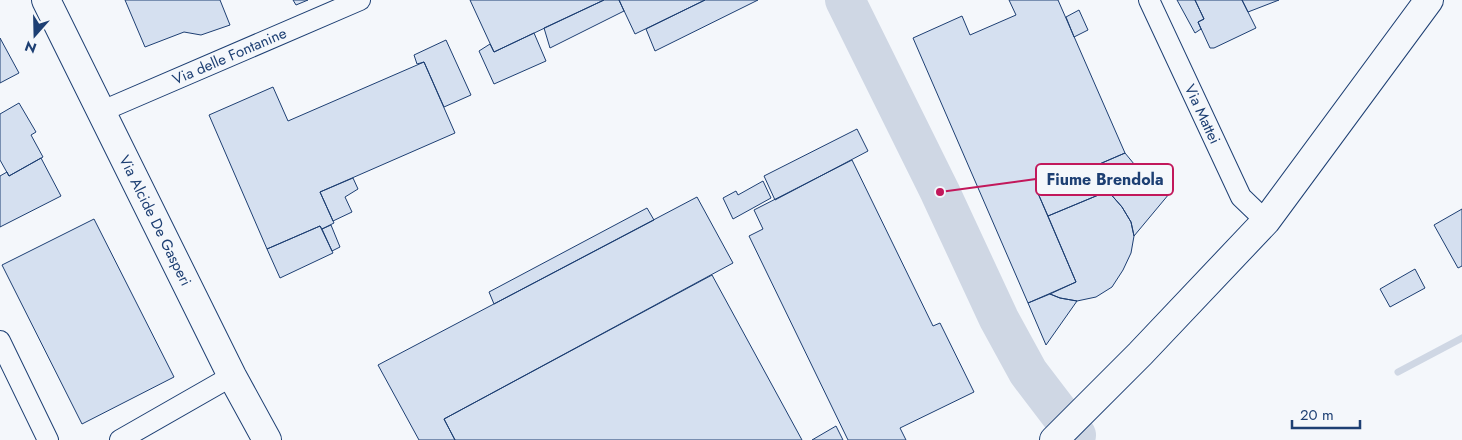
<svg xmlns="http://www.w3.org/2000/svg" width="1462" height="440" viewBox="0 0 1462 440" font-family="Jost,sans-serif">
<style>
.lines{fill:none;stroke-linecap:round;stroke-linejoin:round}
.stream{stroke:#cfd7e4;stroke-width:7}
.river{stroke:#cfd7e4;stroke-width:40}
.building{fill:#d5e0f0;stroke:#1d3f73}
.minor-casing{stroke:#1d3f73;stroke-width:22}
.secondary-casing{stroke:#1d3f73;stroke-width:30}
.primary-casing{stroke:#1d3f73;stroke-width:30}
.minor{stroke:#f4f7fb;stroke-width:20}
.secondary{stroke:#f4f7fb;stroke-width:28}
.primary{stroke:#f4f7fb;stroke-width:28}
.labels{text-anchor:middle;stroke-width:4;stroke-linejoin:round;paint-order:stroke}
.street-label{font-size:15px;fill:#1d3f73;stroke:#f4f7fb}
.leader{fill:none;stroke:#c2185b;stroke-width:2}
.callout-dot{fill:#c2185b;stroke:#f4f7fb;stroke-width:2}
.callout{fill:#f4f7fb;stroke:#c2185b;stroke-width:2}
.callout-label{font-size:16px;text-anchor:middle;font-weight:bold;fill:#1d3f73}
</style>
<rect width="100%" height="100%" fill="#f4f7fb"/>
<g class="lines">
<path class="stream" d="M1398 372 1462 338
M1076 435 1082 440"/>
<path class="river" d="M845 0 940 192 999 319 1028 372 1076 435"/>
</g>
<path class="building" d="M125 0H220L230 25 201 35 184 32 145 47Z
M293 0H308L296 5Z
M470 0H604L494 52Z
M604 0H619L624 11 550 48 544 28Z
M619 0H705L635 34Z
M705 0H758L655 51 646 29Z
M1009 0H1058L1125 153 1037 191 1076 282 1028 303 913 38 962 16 970 35 1016 15Z
M1177 0H1195L1204 19 1198 22 1201 29 1195 33Z
M1195 0H1242L1256 28 1214 48H1210L1198 22 1204 19Z
M1242 0H1279L1248 12Z
M1079 10 1088 30 1074 37 1066 17Z
M534 33 546 61 494 84 479 51 490 44 494 52Z
M0 38 19 73 0 83Z
M446 40 471 95 444 107 424 62 417 64 414 55Z
M424 62 455 133 320 192 334 223 322 229 320 226 267 249 209 115 273 87 288 121Z
M19 103 36 132 31 135 43 157 9 176 0 160V114Z
M857 129 868 151 775 200 764 176Z
M1125 153 1153 187 1169 194 1134 236 1131 222 1122 207 1108 191 1048 216 1037 191Z
M41 158 61 196 0 227V176L7 172 9 176Z
M852 160 933 326 940 323 974 392 900 428 906 440H848L749 236 763 229 754 210Z
M353 178 358 189 345 197 352 212 333 221 320 192Z
M763 181 771 198 733 219 723 198 736 191 738 195Z
M1108 191 1122 207 1131 222 1134 236 1131 253 1123 270 1112 287 1096 297 1077 301 1060 298 1050 294 1076 282 1048 216Z
M697 197 733 263 444 419 455 440H419L378 365Z
M647 208 654 220 494 304 489 292Z
M1462 209V266L1458 268 1434 225Z
M94 219 174 377 82 424 2 265Z
M331 225 340 247 332 251 322 229Z
M320 226 333 253 280 278 267 249Z
M1415 269 1425 288 1390 307 1380 289Z
M712 275 802 440H455L444 419Z
M1050 294 1060 298 1077 301 1046 345 1028 303Z
M836 426 843 440H812Z"/>
<g class="lines">
<defs>
<g id="minor">
<path id="s1" d="M1149 0 1241 197 1266 221"/>
<path id="s2" d="M100 112 360 0"/>
<path d="M0 341 48 440"/>
<path d="M120 440 232 376"/>
</g>
<g id="secondary">
<path id="s3" d="M46 0 232 376 267 440"/>
</g>
<path id="primary" d="M1054 440 1140 354 1266 221 1429 0"/>
</defs>
<use href="#minor" class="minor-casing"/>
<use href="#secondary" class="secondary-casing"/>
<use href="#primary" class="primary-casing"/>
<use href="#minor" class="minor"/>
<use href="#secondary" class="secondary"/>
<use href="#primary" class="primary"/>
</g>
<g class="labels">
<g class="street-label">
<text dy="5" stroke="none"><textPath href="#s2" startOffset="141">Via delle Fontanine</textPath></text>
<text dy="5" stroke="none"><textPath href="#s1" startOffset="126">Via Mattei</textPath></text>
<text dy="5" stroke="none"><textPath href="#s3" startOffset="246">Via Alcide De Gasperi</textPath></text>
</g>
</g>
<path class="leader" d="M940 192L1036 179"/>
<circle class="callout-dot" cx="940" cy="192" r="5"/>
<rect class="callout" x="1036" y="164" width="137" height="31" rx="5"/>
<g class="callout-label">
<text x="1105" y="185">Fiume Brendola</text>
</g>
<g transform="translate(35 35) rotate(200)" stroke="#f4f7fb" stroke-width="4" paint-order="stroke">
<path d="M0-4L9 19L0 12L-9 19Z" fill="#1d3f73"/>
<text y="-8" font-size="14" font-weight="bold" text-anchor="middle" fill="#1d3f73">N</text>
</g>
<path d="M1292 420v8h68v-8" fill="none" stroke="#1d3f73" stroke-width="2.5"/>
<text x="1300" y="420" font-size="15" fill="#1d3f73" stroke="#f4f7fb" stroke-width="4" paint-order="stroke">20 m</text>
</svg>
